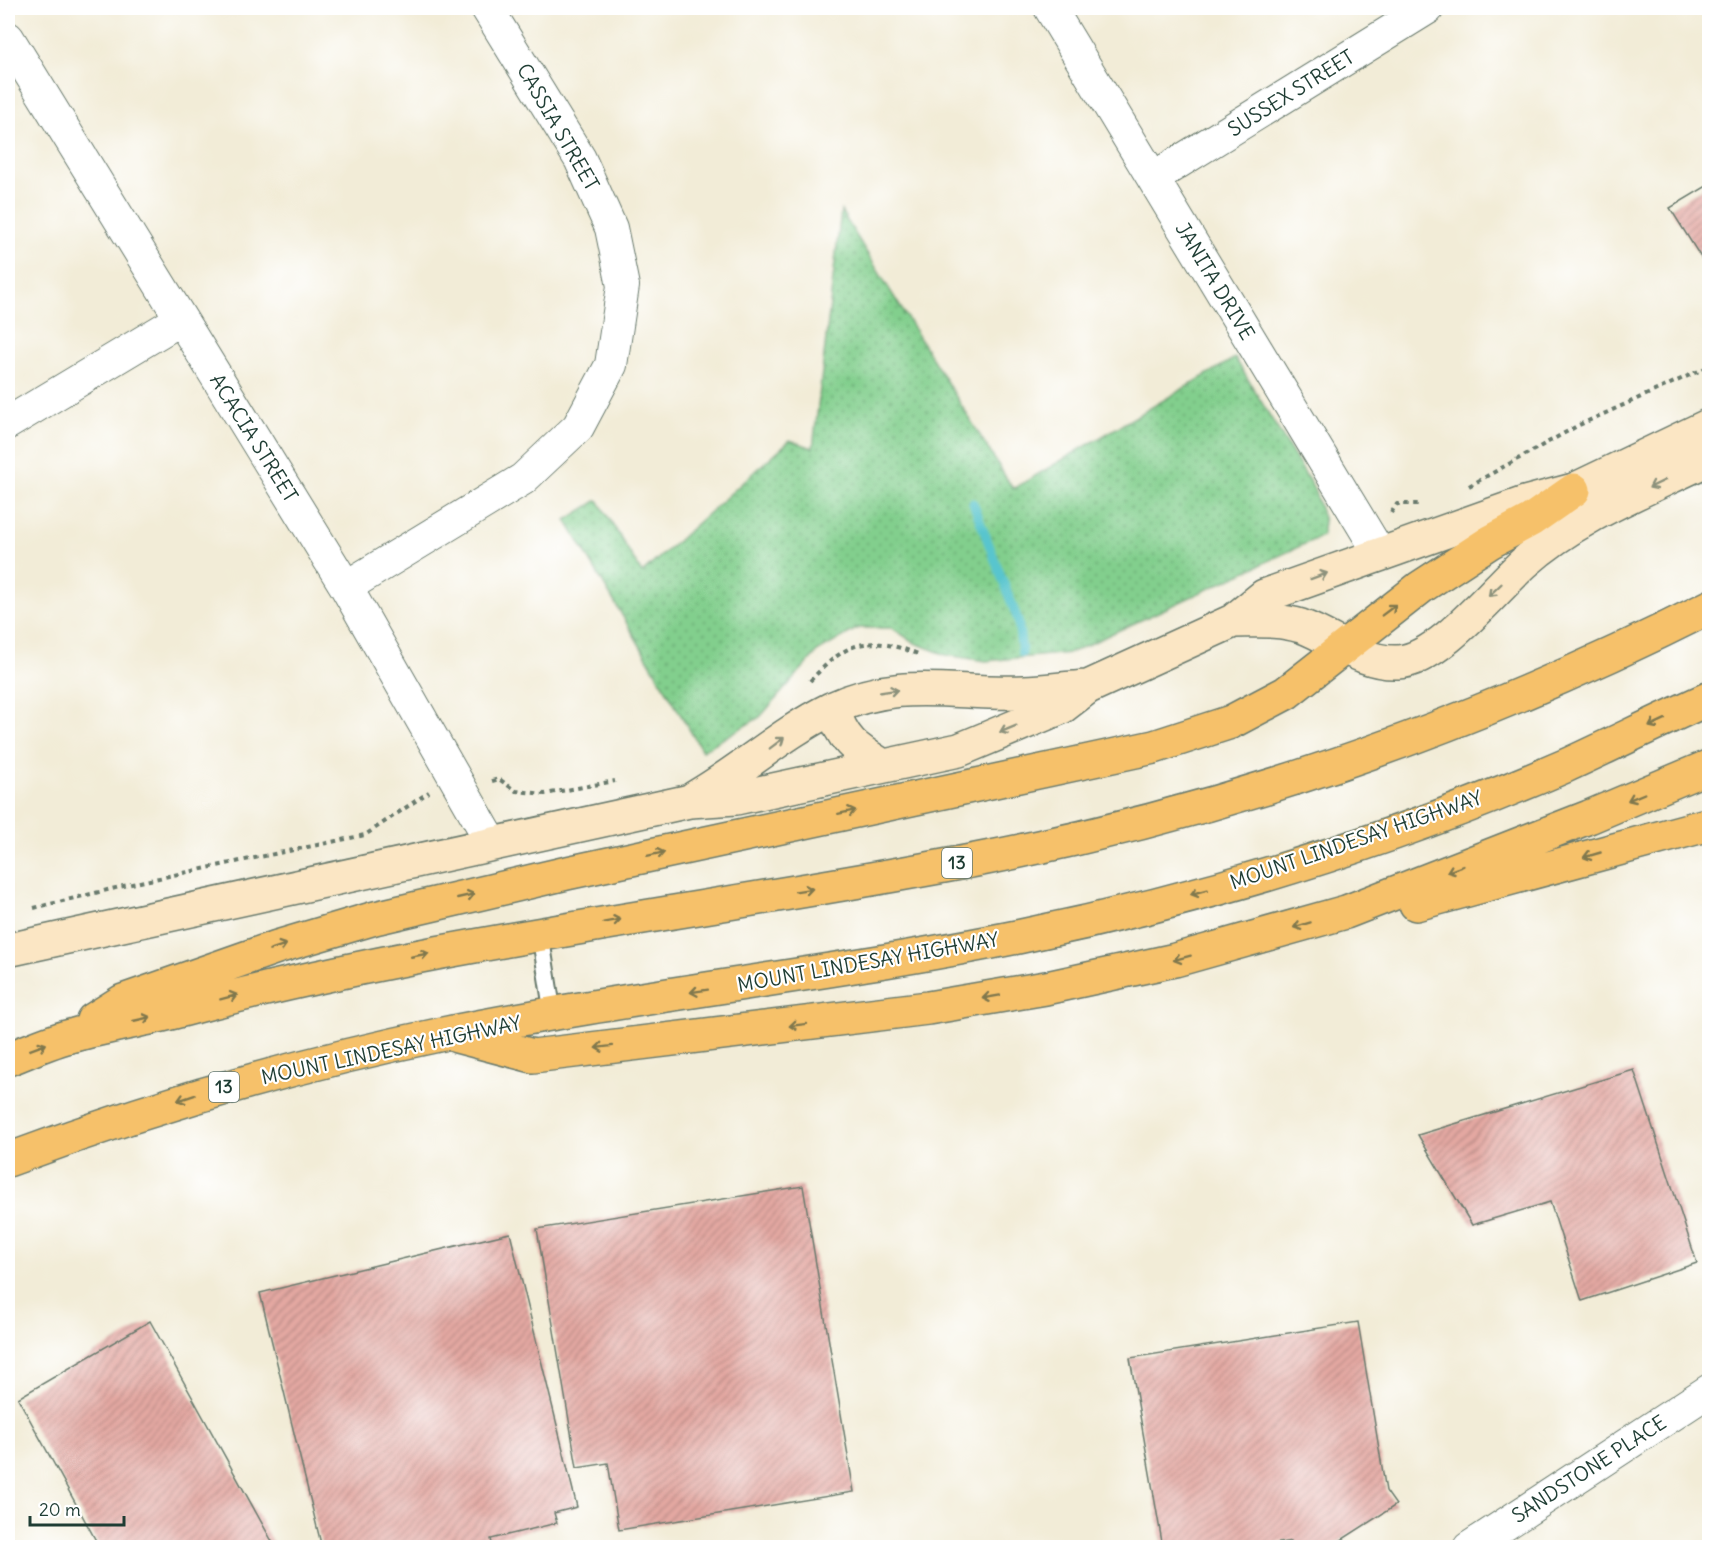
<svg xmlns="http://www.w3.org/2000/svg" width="1717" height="1555" viewBox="0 0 1717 1555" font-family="Delius,sans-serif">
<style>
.green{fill:url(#green-dots);stroke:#508660;stroke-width:1.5}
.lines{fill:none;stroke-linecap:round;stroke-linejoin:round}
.stream{stroke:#58c5ce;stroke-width:9}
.building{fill:url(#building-hatch)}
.lane-casing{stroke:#697a6d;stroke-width:20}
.street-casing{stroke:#697a6d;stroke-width:34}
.secondary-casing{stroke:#697a6d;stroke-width:36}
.highway-casing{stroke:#697a6d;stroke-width:36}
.path{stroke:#697a6d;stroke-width:4;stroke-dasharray:4.5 4.5;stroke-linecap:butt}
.lane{stroke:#fff;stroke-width:16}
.street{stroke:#fff;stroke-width:32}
.secondary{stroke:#fbe6c4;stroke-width:33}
.highway{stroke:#f6c16b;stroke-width:33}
.oneway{stroke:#8d927c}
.oneway2{stroke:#80784d}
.labels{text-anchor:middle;stroke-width:4.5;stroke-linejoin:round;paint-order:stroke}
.shield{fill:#fff;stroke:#627771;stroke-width:1.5}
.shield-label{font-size:18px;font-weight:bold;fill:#1f3d34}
.street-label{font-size:20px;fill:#1f3d34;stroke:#fff}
</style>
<defs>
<pattern id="green-dots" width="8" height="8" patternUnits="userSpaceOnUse" patternTransform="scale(1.5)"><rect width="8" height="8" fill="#82cf8d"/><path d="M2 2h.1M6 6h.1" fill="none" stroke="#6aa974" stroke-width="1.8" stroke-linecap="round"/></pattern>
<pattern id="building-hatch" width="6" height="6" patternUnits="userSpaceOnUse" patternTransform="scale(1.5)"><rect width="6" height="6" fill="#e4a8a2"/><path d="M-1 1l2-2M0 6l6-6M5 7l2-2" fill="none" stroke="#b88a85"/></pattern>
</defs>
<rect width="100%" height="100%" fill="#fff"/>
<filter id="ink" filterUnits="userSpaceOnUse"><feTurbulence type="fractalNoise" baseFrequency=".0167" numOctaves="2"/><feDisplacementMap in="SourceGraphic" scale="12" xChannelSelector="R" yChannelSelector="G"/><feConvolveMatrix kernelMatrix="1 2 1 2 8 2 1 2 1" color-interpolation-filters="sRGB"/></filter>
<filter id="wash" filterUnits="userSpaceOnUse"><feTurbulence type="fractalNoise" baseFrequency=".008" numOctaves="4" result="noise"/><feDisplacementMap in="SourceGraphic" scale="24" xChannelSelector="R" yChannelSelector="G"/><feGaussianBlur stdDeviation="1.35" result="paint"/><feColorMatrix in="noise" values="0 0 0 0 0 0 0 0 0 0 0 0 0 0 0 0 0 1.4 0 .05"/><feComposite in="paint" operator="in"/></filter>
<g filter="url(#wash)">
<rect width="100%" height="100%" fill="#f2ecd7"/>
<path class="green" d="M841 211 1013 489 1235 358 1314 489 1324 521 1322 536 1070 653 986 661 946 655 915 643 892 628H858L817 652 760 717 702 751 566 520 598 500 642 573 790 440 813 448Z"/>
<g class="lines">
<path class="stream" d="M973 503 1018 620 1022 653"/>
</g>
<g id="blocks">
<path class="building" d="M1710 184V272L1670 208Z
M1634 1070 1697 1263 1582 1301 1550 1202 1472 1225 1418 1135Z
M803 1186 854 1492 619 1530 608 1463 577 1468 537 1229Z
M510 1233 577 1507 554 1513 557 1523 491 1539 493 1548H322L260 1293Z
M150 1321 274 1545 270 1548H100L18 1398Z
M1358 1322 1386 1491 1396 1505 1329 1548H1292L1291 1541 1249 1548H1163L1130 1358Z"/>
</g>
</g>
<g filter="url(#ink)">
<use href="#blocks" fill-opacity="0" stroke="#697a6d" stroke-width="1.5"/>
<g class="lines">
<defs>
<path id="lane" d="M540 933 553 1015"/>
<path id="street" d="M1050 8 1380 554
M8 38 346 587 492 843
M1153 178 1428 8
M8 423 181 319
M346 587 523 479 578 427 611 365 623 286 611 228 580 159 487 8
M1469 1548 1710 1390"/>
<path id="secondary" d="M1233 621C1256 621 1279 619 1301 626 1333 637 1361 664 1398 662 1439 660 1493 591 1524 563 1577 515 1647 489 1710 458
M833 708C842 741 856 749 883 766
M694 798C741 771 782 733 831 709 900 676 954 695 1024 692 1046 691 1067 688 1088 687
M8 950 690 801 736 798 959 750 1062 707 1088 687 1233 621 1264 596 1525 503 1574 490 1710 425"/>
<path id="highway" d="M1416 904 1710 824
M93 1020 123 1001 277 947 375 918 567 873 1154 747 1231 722 1286 693 1421 587 1490 542 1531 520 1574 490
M457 1036 533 1056 928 1008 1046 988 1175 960 1346 912 1589 817 1710 766
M8 1059C29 1051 52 1040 74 1035 109 1026 144 1020 178 1011 442 940 713 911 981 859 1234 810 1480 723 1710 607
M8 1160C150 1107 294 1065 443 1034 635 995 830 975 1022 936 1207 898 1392 841 1565 766 1613 744 1661 720 1710 698"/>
</defs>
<use href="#lane" class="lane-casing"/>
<use href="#street" class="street-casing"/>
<use href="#secondary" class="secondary-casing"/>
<use href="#highway" class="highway-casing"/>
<path class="path" d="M1469 486 1579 425 1710 366
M1391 513 1397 504H1420
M810 681C849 639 868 635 921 655
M492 781 499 779 516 791 545 794 615 781
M34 908 140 882 365 835 429 792"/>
<use href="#lane" class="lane"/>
<use href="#street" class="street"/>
<use href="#secondary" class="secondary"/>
<use href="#highway" class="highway"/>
</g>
<defs><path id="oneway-shaft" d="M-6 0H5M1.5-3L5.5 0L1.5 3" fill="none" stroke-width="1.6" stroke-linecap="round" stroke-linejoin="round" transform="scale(1.5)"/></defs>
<g class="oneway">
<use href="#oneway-shaft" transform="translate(1657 484) rotate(154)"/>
<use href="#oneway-shaft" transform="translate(1319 576) rotate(-20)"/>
<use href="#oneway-shaft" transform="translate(1495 590) rotate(136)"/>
<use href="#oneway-shaft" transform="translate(889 691) rotate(-9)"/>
<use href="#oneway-shaft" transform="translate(1008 729) rotate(158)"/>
<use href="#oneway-shaft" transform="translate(777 743) rotate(-37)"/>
</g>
<g class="oneway2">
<use href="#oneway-shaft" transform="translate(1389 610) rotate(-37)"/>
<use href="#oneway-shaft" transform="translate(1657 723) rotate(155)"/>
<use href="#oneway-shaft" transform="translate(1636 797) rotate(157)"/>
<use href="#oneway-shaft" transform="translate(847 812) rotate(-12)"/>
<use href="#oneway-shaft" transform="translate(656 854) rotate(-12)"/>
<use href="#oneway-shaft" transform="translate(1592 855) rotate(164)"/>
<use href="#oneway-shaft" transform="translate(1455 869) rotate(159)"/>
<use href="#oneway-shaft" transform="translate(804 890) rotate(-9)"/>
<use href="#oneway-shaft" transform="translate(1199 892) rotate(165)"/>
<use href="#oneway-shaft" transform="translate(466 896) rotate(-13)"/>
<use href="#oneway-shaft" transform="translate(612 921) rotate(-10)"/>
<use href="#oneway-shaft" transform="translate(1302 925) rotate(163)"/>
<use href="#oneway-shaft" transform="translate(278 947) rotate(-18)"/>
<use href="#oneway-shaft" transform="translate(420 955) rotate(-11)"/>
<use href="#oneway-shaft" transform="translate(1182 958) rotate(165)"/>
<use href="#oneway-shaft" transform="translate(699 991) rotate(171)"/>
<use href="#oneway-shaft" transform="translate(229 997) rotate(-15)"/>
<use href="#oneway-shaft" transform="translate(991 997) rotate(170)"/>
<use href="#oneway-shaft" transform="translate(142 1019) rotate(-13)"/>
<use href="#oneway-shaft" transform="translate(798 1025) rotate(173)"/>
<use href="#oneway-shaft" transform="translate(38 1047) rotate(-20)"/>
<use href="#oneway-shaft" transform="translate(604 1047) rotate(173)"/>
<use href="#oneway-shaft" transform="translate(186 1098) rotate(162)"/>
</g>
</g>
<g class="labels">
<g class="shield">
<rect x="942" y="848" width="30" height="30" rx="4.5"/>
<rect x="209" y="1072" width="30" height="30" rx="4.5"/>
</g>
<g class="shield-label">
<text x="957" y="869">13</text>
<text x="224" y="1093">13</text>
</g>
<g class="street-label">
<text transform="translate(1291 93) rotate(-32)" y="7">SUSSEX STREET</text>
<text transform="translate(558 127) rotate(60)" y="7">CASSIA STREET</text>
<text transform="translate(1215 281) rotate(59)" y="7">JANITA DRIVE</text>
<text transform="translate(254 438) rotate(58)" y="7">ACACIA STREET</text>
<text transform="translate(1356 840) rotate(-19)" y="7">MOUNT LINDESAY HIGHWAY</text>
<text transform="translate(868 962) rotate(-10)" y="7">MOUNT LINDESAY HIGHWAY</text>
<text transform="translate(391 1050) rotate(-12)" y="7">MOUNT LINDESAY HIGHWAY</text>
<text transform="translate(1589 1469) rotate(-33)" y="7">SANDSTONE PLACE</text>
</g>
</g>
<rect width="1717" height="1555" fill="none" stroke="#fff" stroke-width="30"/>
<path d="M30 1516v9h94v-9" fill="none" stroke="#1f3d34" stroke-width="3"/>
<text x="39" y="1516" font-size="18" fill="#1f3d34" stroke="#ffffff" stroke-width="4.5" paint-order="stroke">20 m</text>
</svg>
